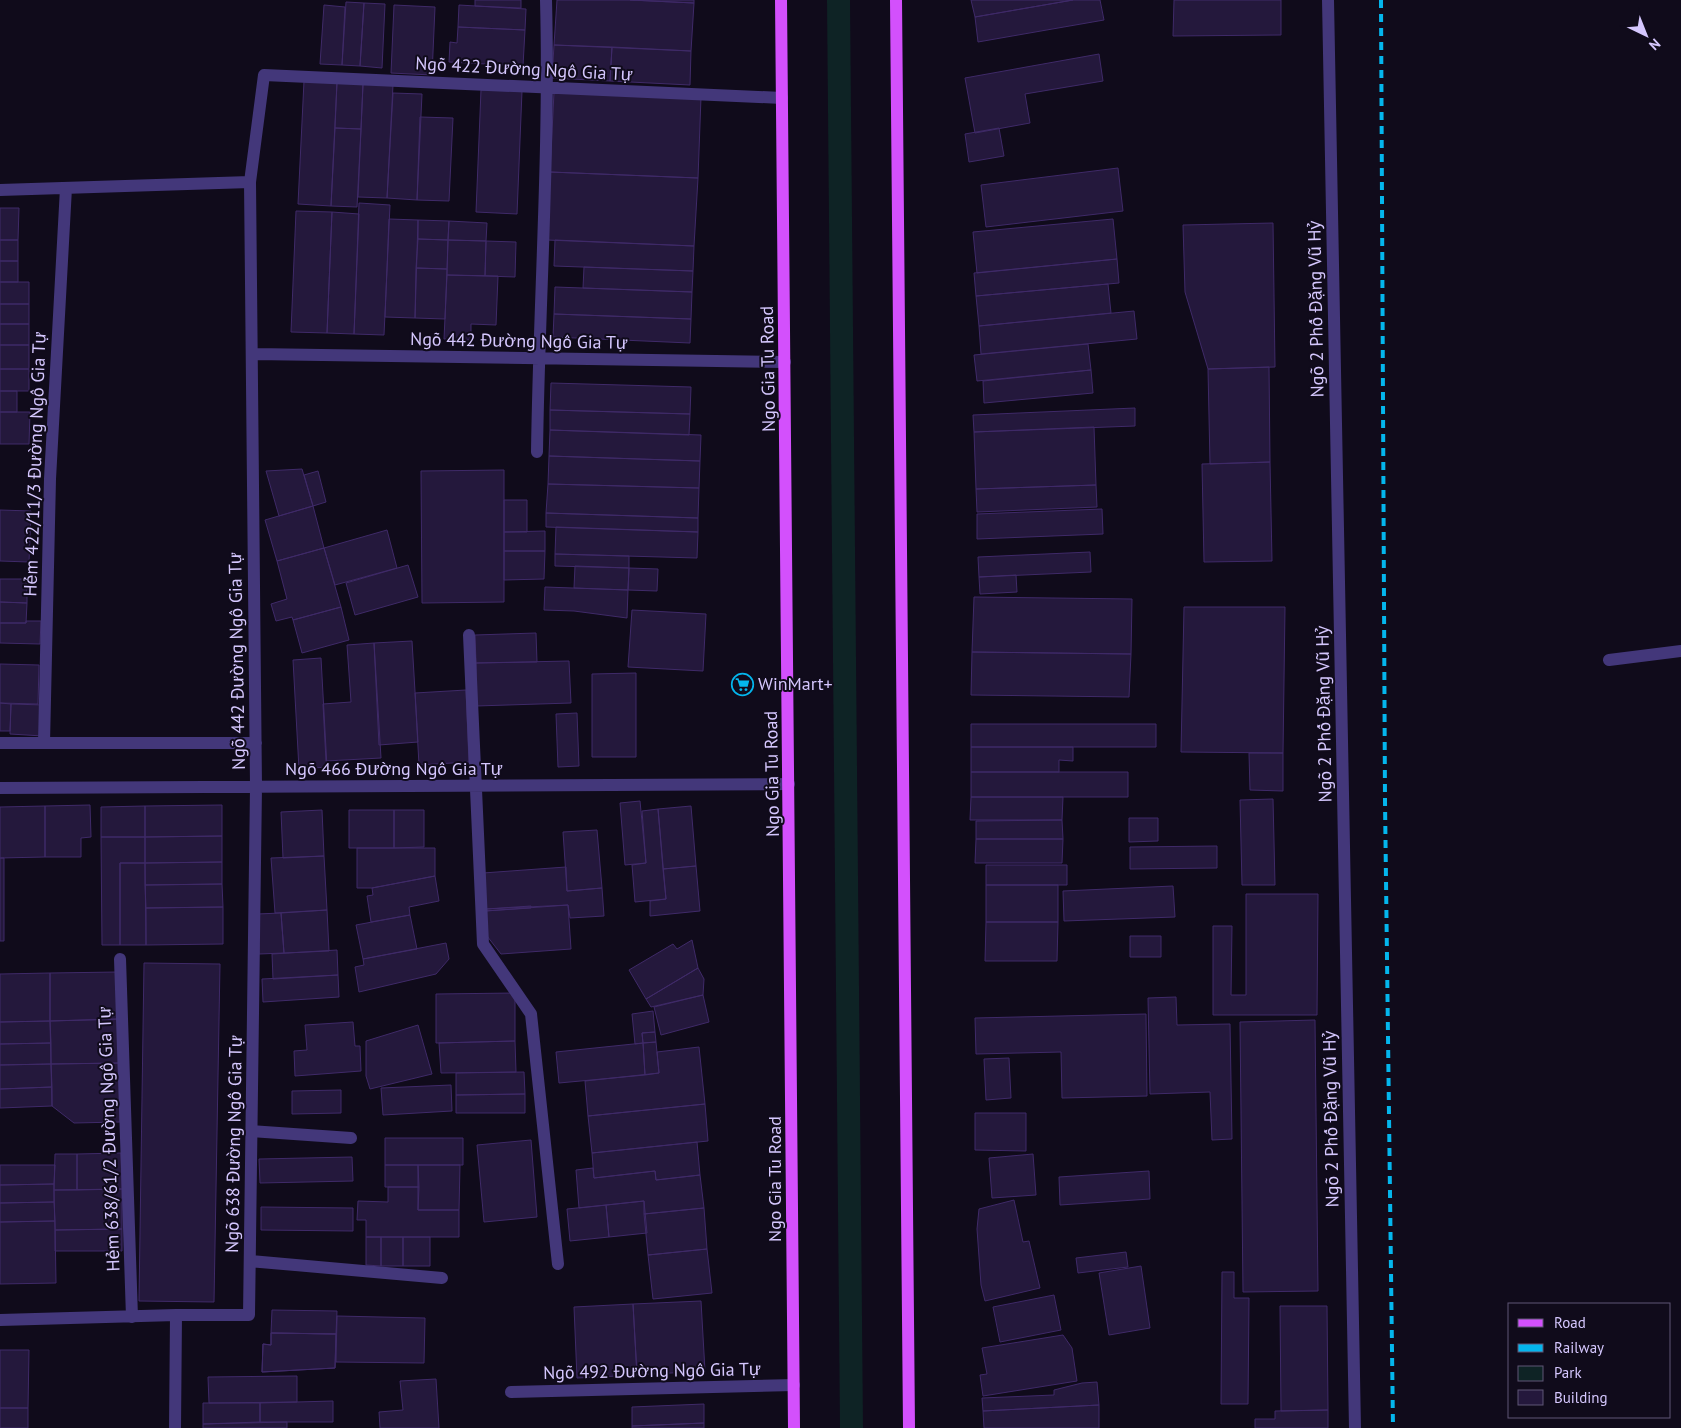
<svg xmlns="http://www.w3.org/2000/svg" width="1681" height="1428" viewBox="0 0 1681 1428" font-family="'PT Sans',sans-serif">
<style>
.green{fill:#0e2325}
.building{fill:#24183c;stroke:#3f2a68}
.lines{fill:none;stroke-linecap:round;stroke-linejoin:round}
.minor{stroke:#43377a;stroke-width:12}
.primary{stroke:#d350fc;stroke-width:12}
.rail{stroke:#04b6ed;stroke-width:4;stroke-dasharray:8 6;stroke-linecap:butt}
.labels{text-anchor:middle;stroke-width:4;stroke-linejoin:round;paint-order:stroke}
.street-label{font-size:18px;fill:#d5c7fe;stroke:#100b1b}
.poi-label{font-size:18px;fill:#d5c7fe;stroke:#100b1b;text-anchor:start}
</style>
<rect width="100%" height="100%" fill="#100b1b"/>
<path class="green" d="M827 0H850L863 1428H840Z"/>
<path class="building" d="M475 0H521V8L475 6Z
M557 0H630L694 3 691 51 554 45Z
M630 0H694V3Z
M971 0H1073L975 17Z
M1073 0H1100L1104 20 978 42 975 17Z
M1174 0H1281V35L1173 36Z
M346 2 364 3 360 66 342 65Z
M364 3 385 4 382 68 360 66Z
M324 5 345 7 342 65 320 64Z
M394 5 435 7 432 75 391 73Z
M459 5 526 9 525 30 458 27Z
M458 27 525 30 523 66 449 62 450 42 457 43Z
M554 45 612 47 610 81 552 78Z
M612 47 691 51 690 85 610 81Z
M1099 54 1103 81 1025 94 1030 123 975 133 965 78Z
M304 81 337 82 331 206 298 204Z
M337 82 363 84 361 129 335 128Z
M363 84 393 85 387 198 358 197Z
M481 90 522 91 517 214 476 212Z
M554 92 701 97 698 178 550 172Z
M393 93 422 94 417 200 387 198Z
M420 117 453 118 449 201 417 200Z
M335 128 361 129 357 207 331 206Z
M999 128 1004 156 969 162 965 134Z
M1118 168 1123 211 986 227 981 185Z
M550 172 698 178 694 246 547 240Z
M359 203 390 205 384 335 354 334Z
M0 208H19L18 240H0Z
M296 211 332 212 327 333 291 332Z
M332 212 359 214 354 334 327 333Z
M389 219 418 220 415 318 385 317Z
M1113 219 1117 259 977 273 973 232Z
M418 220 449 221 448 240 418 239Z
M449 221 487 223 486 241 448 240Z
M1273 223 1275 367 1208 369 1185 292 1183 225Z
M418 239 448 240 447 269 416 268Z
M0 240H18V261H0Z
M448 240 486 241 485 276 447 275Z
M555 240 694 246 693 271 554 266Z
M486 241 516 242 515 277 485 276Z
M1117 259 1119 283 976 296 974 273Z
M0 261H18V282H0Z
M584 267 693 271 692 292 583 288Z
M416 268 447 269 445 319 415 318Z
M447 275 498 276 496 325 471 324V340L444 339Z
M0 282H29V304H0Z
M1108 284 1111 313 979 326 976 296Z
M555 287 692 292 691 319 554 314Z
M0 304H29V324H0Z
M1134 311 1137 339 981 354 979 326Z
M554 314 691 319 690 343 553 337Z
M0 324H29V345H0Z
M1088 344 1091 370 977 381 974 355Z
M0 345H29V369H0Z
M1269 367 1270 462 1210 464 1208 369Z
M0 369H29V391H0Z
M1091 370 1093 393 984 403 983 381Z
M551 383 691 387 690 414 550 410Z
M0 391H17V412H0Z
M1135 408V426L974 432 973 415Z
M550 410 690 414 689 435 550 430Z
M0 412H30L29 444H0Z
M1094 427 1096 485 976 489 974 432Z
M550 430 701 435 700 461 549 456Z
M549 456 700 461 699 488 548 484Z
M1270 462 1272 561 1204 562 1202 464Z
M302 469 313 506 279 516 266 471Z
M504 470V602L422 603 421 471Z
M318 471 326 502 313 506 304 475Z
M548 484 699 488 698 518 546 513Z
M1096 485 1097 507 977 512 976 489Z
M504 500H527V532H504Z
M313 506 324 548 277 561 265 520Z
M1102 509 1103 534 977 539V514Z
M0 510 31 511 29 562 0 561Z
M546 513 698 518V532L546 527Z
M556 527 698 532 697 558 555 554Z
M387 530 397 568 335 585 324 548Z
M545 531V551H504V532Z
M324 548 341 607 293 620 292 617 276 621 271 604 287 599 277 561Z
M504 551H545L544 579 504 580Z
M1090 552 1091 572 979 577 978 557Z
M555 554 629 556V568L555 566Z
M408 565 418 597 355 615 346 583Z
M575 566 629 568 628 590 574 588Z
M629 568 658 569 657 591 628 590Z
M1016 575 1017 592 980 594 979 577Z
M0 579H27V603L0 602Z
M545 587 628 590 627 618 574 611 544 610Z
M974 597 1132 599 1131 654 972 652Z
M0 602 27 603 26 623H0Z
M341 607 349 640 302 653 293 620Z
M1184 607H1285L1283 753 1181 752Z
M632 610 706 614 703 671 628 667Z
M26 621H41L40 644 0 643V623H26Z
M536 633 537 662 476 663 475 635Z
M412 641 418 742 379 745 374 643Z
M374 643 381 758 326 761 323 704 351 702 347 645Z
M972 652 1131 654 1129 697 971 695Z
M321 658 327 767 299 769 293 660Z
M569 661 571 703 476 706V663Z
M0 664 39 665 38 704 0 703Z
M636 673V757H592V674Z
M466 690 469 762 419 765 415 693Z
M0 703 11 704 10 731H0Z
M11 704 44 705 43 736 10 734Z
M577 713 579 766 558 767 556 714Z
M971 724H1156V747H971Z
M971 747H1073V761L1059 760V772H971Z
M1249 753H1283V791L1250 790Z
M971 772H1128V797H971Z
M971 797H1063L1062 820H970Z
M1273 799 1275 885H1242L1240 800Z
M640 801 646 863 625 865 620 803Z
M90 805 91 837 81 838V857H45V806Z
M222 805V836L145 837V806Z
M45 806V857L0 858V807Z
M145 806V837H101V807Z
M691 806 696 866 663 869 658 809Z
M658 809 666 899 635 902 632 865 646 863 642 811Z
M322 810 324 856 283 858 281 812Z
M349 810H394V848H349Z
M394 810H424V847L394 848Z
M1129 818H1158V841L1129 842Z
M1062 820 1063 839H976V821Z
M597 830 602 888 567 891 563 832Z
M222 836V862L145 863V837Z
M101 837H145V863H120V945H102Z
M976 839H1063L1062 863H975Z
M1217 846V868L1130 869V847Z
M357 848H435V876L372 888H357Z
M324 856 327 910 275 913 271 858Z
M0 858H4V941H0Z
M222 862V884L145 885V863Z
M120 863H145L146 945H120Z
M986 865H1067V885H986Z
M696 866 700 911 650 916V901L666 899 663 869Z
M566 867 567 891 602 888 604 916 570 918 568 905 486 909 483 873Z
M435 876 439 901 409 907 410 915 371 922 367 896 373 895 372 888Z
M222 884 223 907 146 908 145 885Z
M986 885H1058V922H986Z
M1173 886 1175 917 1064 921 1063 891Z
M1246 894H1318L1317 1015H1213V926H1232L1231 995H1246Z
M568 905 571 949 501 954 487 936 485 911Z
M531 906V908L485 911 486 909Z
M223 907V944L146 945V908Z
M327 910 329 951 284 953 281 913Z
M281 913 284 953 259 954 257 914Z
M410 915 417 949 363 959 356 925Z
M986 922H1058L1057 961H985Z
M1130 936H1161V957H1130Z
M692 940 698 968 646 999 629 970 673 944 677 949Z
M446 943 449 959 436 974 359 992 355 967 364 965 363 959Z
M337 950 338 975 273 979 272 954Z
M144 963 220 964 214 1302 139 1301Z
M698 968 704 979 703 995 651 1007 646 999Z
M118 972 119 1019 50 1021V973Z
M50 973V1021L0 1022V974Z
M338 975 339 997 263 1002 262 979Z
M515 993V1041L436 1043V994Z
M703 995 709 1022 661 1035 654 1007Z
M1176 997 1177 1025 1230 1024 1232 1139 1212 1140 1210 1092 1150 1094 1148 998Z
M653 1011 655 1032 642 1033 643 1043 635 1044 632 1014Z
M1146 1014 1147 1096 1062 1098 1061 1052 976 1054 975 1018Z
M119 1019 120 1063 51 1064 50 1021Z
M1315 1020 1318 1291 1243 1292 1240 1022Z
M50 1021 51 1043 0 1044V1022Z
M353 1022 355 1046H360L361 1071 295 1076 294 1051 307 1050 305 1025Z
M418 1025 432 1074 370 1089 366 1076V1041Z
M655 1032 656 1042 643 1043 642 1033Z
M515 1041 516 1072 441 1073 439 1043Z
M656 1042 659 1073 645 1075 643 1043Z
M51 1043V1064L0 1065V1044Z
M643 1043 645 1075 559 1083 556 1052Z
M699 1047 705 1104 588 1116 585 1081 659 1073 657 1052Z
M1009 1058 1011 1098 986 1100 984 1059Z
M120 1063V1122L74 1123 52 1106 51 1064Z
M51 1064 52 1087 0 1089V1065Z
M524 1072 525 1094 456 1095V1073Z
M451 1085 452 1111 383 1115 381 1088Z
M52 1087V1106L0 1108V1089Z
M341 1090V1113L292 1114V1091Z
M525 1094V1113H456V1095Z
M705 1104 708 1141 592 1153 588 1116Z
M975 1113H1026V1151L975 1150Z
M385 1138H463V1165H385Z
M531 1140 537 1217 484 1222 477 1145Z
M697 1142 700 1175 656 1180 655 1171 594 1178 592 1153Z
M121 1153 122 1189 77 1190V1154Z
M55 1154H77V1190H54Z
M1033 1154 1036 1195 992 1198 989 1158Z
M352 1157 353 1181 260 1183 259 1159Z
M0 1165H55L54 1184 0 1185Z
M385 1165H418L419 1187H385Z
M418 1165H460L459 1210H418Z
M593 1168 594 1178 655 1171 656 1180 700 1175 704 1208 644 1214V1201L579 1208 576 1170Z
M1149 1171 1150 1199 1060 1205 1059 1177Z
M54 1184V1202L0 1203V1185Z
M388 1187H419L418 1210H459V1237H366V1220H357L358 1201 388 1202Z
M122 1189V1229L55 1230 54 1190Z
M1014 1200 1023 1242 1029 1241 1040 1288 985 1301 981 1285 977 1229 979 1209Z
M644 1201 647 1233 609 1237 606 1205Z
M54 1202 55 1221 0 1222V1203Z
M606 1205 609 1237 570 1241 567 1209Z
M261 1207 353 1208V1231L261 1230Z
M704 1208 707 1249 648 1255 644 1214Z
M55 1221 56 1283 0 1284V1222Z
M122 1229V1251H55V1230Z
M366 1237H381V1266L366 1265Z
M381 1237H403V1266H381Z
M403 1237H430V1266H403Z
M707 1249 712 1293 653 1299 648 1255Z
M1126 1252 1128 1267 1078 1273 1076 1258Z
M1141 1266 1150 1328 1109 1335 1099 1273Z
M1222 1272H1234V1298H1249L1248 1404H1221Z
M1054 1295 1061 1330 1000 1342 993 1307Z
M701 1301 705 1371 637 1375 633 1304Z
M633 1304 637 1375 577 1378 574 1307Z
M1280 1306H1327L1328 1410 1281 1411Z
M272 1310 337 1311 336 1334 271 1333Z
M337 1316 425 1318 424 1363 336 1362Z
M271 1333 336 1334 335 1368 262 1372 263 1344 271 1345Z
M271 1333 336 1334 335 1368 262 1372 263 1344 271 1345Z
M1063 1335 1072 1348 1077 1381 983 1396 980 1375 987 1374 982 1348Z
M0 1350H29L28 1408H0Z
M297 1376V1402L209 1403 208 1377Z
M436 1379 439 1428H380L379 1412 403 1410 400 1381Z
M1097 1382 1099 1405 983 1411 982 1398 1054 1395V1390L1082 1383Z
M333 1401V1422H260V1403Z
M203 1403H260V1422L203 1424Z
M704 1404V1423L632 1426V1407Z
M1099 1405V1428H984L983 1411Z
M0 1408H28V1428H0Z
M1328 1410V1428H1255V1419H1275V1411Z
M287 1422V1428H203V1424Z
M704 1423V1428H632V1426Z"/>
<g class="lines">
<path class="minor" d="M1328 0 1355 1428
M0 190 250 182
M252 354 785 362
M537 452C539 302 550 151 546 0
M469 635 483 944 531 1014 558 1264
M1609 660 1681 651
M0 743H256
M44 743 50 479 66 188
M0 788 789 784
M120 959 132 1317
M252 1131 351 1138
M250 1261 442 1278
M0 1320 176 1315
M511 1392 794 1385
M175 1428 176 1315H249L256 787 250 182 264 75 782 98"/>
<path class="primary" d="M781 0 794 1428
M896 0 909 1428"/>
<path class="rail" d="M1381 0 1385 801 1393 1428"/>
</g>
<defs>
<symbol id="supermarket-ring" viewBox="-11 -11 22 22"><circle r="9.5" fill="#100b1b" stroke="#04b6ed" stroke-width="1.5"/><path d="M-6-5.5h2.5l.6 2H6L4.5 2H-2.5L-4.4-4H-6ZM-1.5 3.2a1.3 1.3 0 1 0 .1 0ZM3 3.2a1.3 1.3 0 1 0 .1 0Z" fill="#04b6ed"/></symbol>
</defs>
<g fill-rule="evenodd">
<use href="#supermarket-ring" x="730" y="672" width="25" height="25"/>
</g>
<g class="labels">
<g class="street-label">
<text transform="translate(524 69) rotate(3)" y="6">Ngõ 422 Đường Ngô Gia Tự</text>
<text transform="translate(1316 309) rotate(-91)" y="6">Ngõ 2 Phố Đặng Vũ Hỷ</text>
<text transform="translate(519 341) rotate(1)" y="6">Ngõ 442 Đường Ngô Gia Tự</text>
<text transform="translate(768 369) rotate(-91)" y="6">Ngo Gia Tu Road</text>
<text transform="translate(35 464) rotate(-88)" y="6">Hẻm 422/11/3 Đường Ngô Gia Tự</text>
<text transform="translate(237 661) rotate(-91)" y="6">Ngõ 442 Đường Ngô Gia Tự</text>
<text transform="translate(1324 714) rotate(-91)" y="6">Ngõ 2 Phố Đặng Vũ Hỷ</text>
<text x="394" y="775">Ngõ 466 Đường Ngô Gia Tự</text>
<text transform="translate(772 774) rotate(-91)" y="6">Ngo Gia Tu Road</text>
<text transform="translate(1331 1119) rotate(-91)" y="6">Ngõ 2 Phố Đặng Vũ Hỷ</text>
<text transform="translate(109 1139) rotate(-92)" y="6">Hẻm 638/61/2 Đường Ngô Gia Tự</text>
<text transform="translate(234 1144) rotate(-89)" y="6">Ngõ 638 Đường Ngô Gia Tự</text>
<text transform="translate(775 1179) rotate(-90)" y="6">Ngo Gia Tu Road</text>
<text transform="translate(652 1371) rotate(-1)" y="6">Ngõ 492 Đường Ngô Gia Tự</text>
</g>
<g class="poi-label">
<text x="758" y="690">WinMart+</text>
</g>
</g>
<rect x="1508" y="1303" width="162" height="115" fill="#100b1b" stroke="#5f5676"/>
<rect x="1518" y="1319" width="25" height="8" fill="#d350fc" stroke="#5f5676"/>
<text x="1554" y="1328" font-size="15" fill="#d5c7fe">Road</text>
<rect x="1518" y="1344" width="25" height="8" fill="#04b6ed" stroke="#5f5676"/>
<text x="1554" y="1353" font-size="15" fill="#d5c7fe">Railway</text>
<rect x="1518" y="1366" width="25" height="15" fill="#0e2325" stroke="#5f5676"/>
<text x="1554" y="1378" font-size="15" fill="#d5c7fe">Park</text>
<rect x="1518" y="1390" width="25" height="15" fill="#24183c" stroke="#5f5676"/>
<text x="1554" y="1403" font-size="15" fill="#d5c7fe">Building</text>
<g transform="translate(1646 35) rotate(137)" stroke="#100b1b" stroke-width="4" paint-order="stroke">
<path d="M0-4L9 19L0 12L-9 19Z" fill="#d5c7fe"/>
<text y="-8" font-size="14" font-weight="bold" text-anchor="middle" fill="#d5c7fe">N</text>
</g>
</svg>
